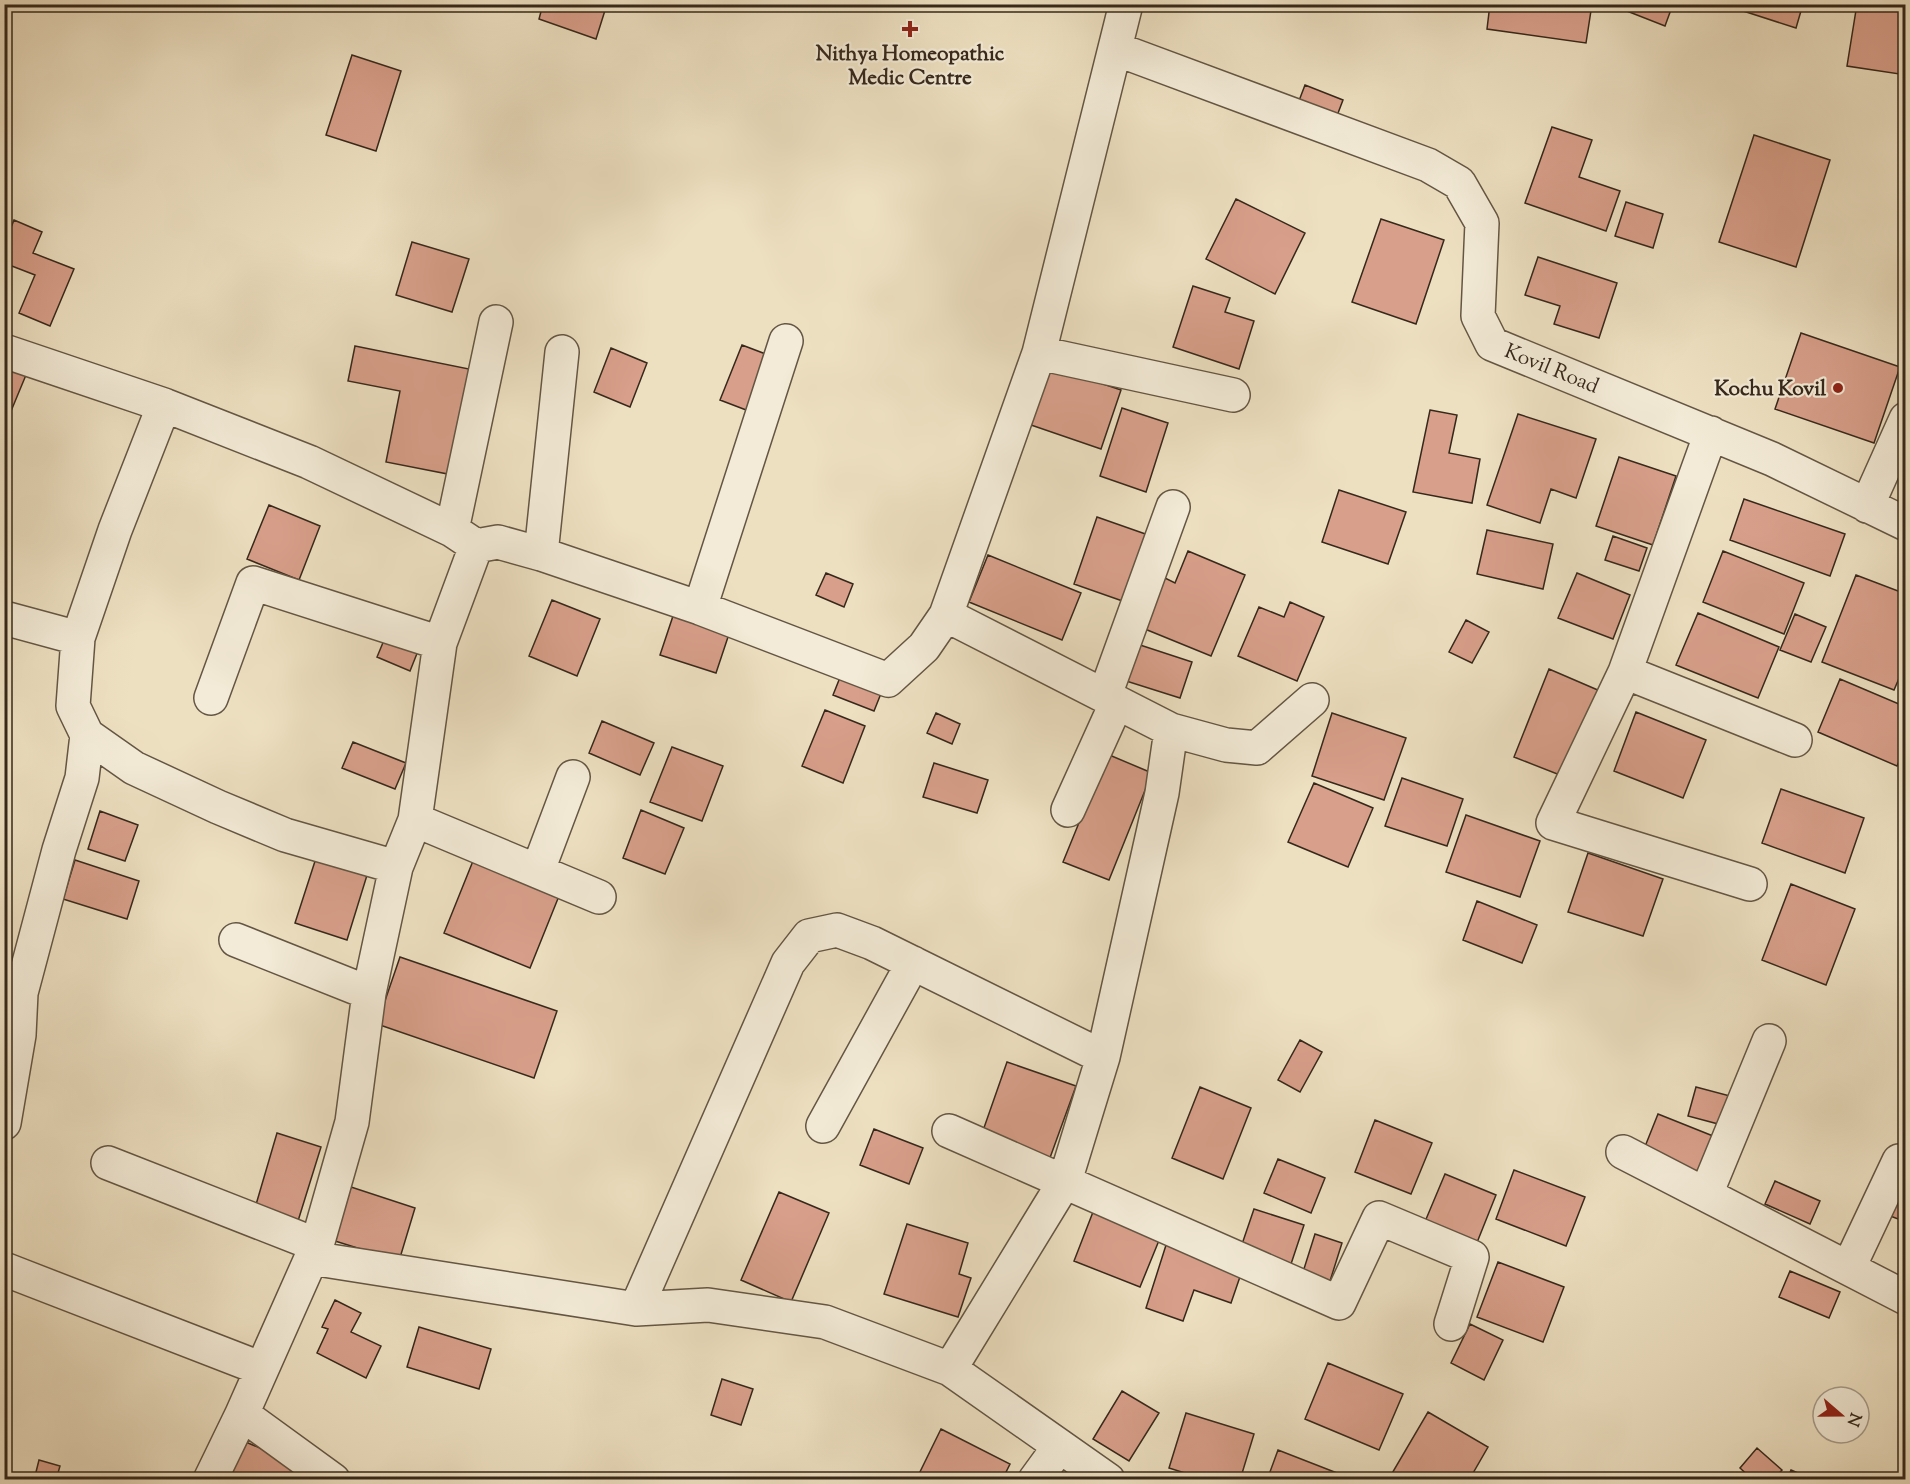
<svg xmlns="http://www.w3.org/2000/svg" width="1910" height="1484" viewBox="0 0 1910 1484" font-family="'Sorts Mill Goudy',serif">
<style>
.building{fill:#d89f8a;stroke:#36281b;stroke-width:1.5}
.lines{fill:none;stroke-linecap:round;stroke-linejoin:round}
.street-casing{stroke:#645644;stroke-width:36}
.street{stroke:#f3ebd7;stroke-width:33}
.poi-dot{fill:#8f2418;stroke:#f3ebd7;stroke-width:2}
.labels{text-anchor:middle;stroke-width:4.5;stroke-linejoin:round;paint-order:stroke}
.poi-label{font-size:21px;font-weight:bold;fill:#36281b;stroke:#f3ebd7}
.street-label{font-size:21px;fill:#36281b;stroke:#f3ebd7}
</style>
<rect width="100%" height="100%" fill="#ede0c1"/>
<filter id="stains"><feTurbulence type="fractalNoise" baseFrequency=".00333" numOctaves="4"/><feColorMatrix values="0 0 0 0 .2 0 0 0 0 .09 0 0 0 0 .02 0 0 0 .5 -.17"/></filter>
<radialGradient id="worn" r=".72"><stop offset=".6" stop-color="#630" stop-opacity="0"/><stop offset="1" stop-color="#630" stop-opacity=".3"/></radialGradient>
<path class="building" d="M543 4H607L596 39 539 19Z
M1490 4H1592L1586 43 1487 29Z
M1609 4H1673L1665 26Z
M1739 4H1803L1796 28 1737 9Z
M1857 4H1906V75L1847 66Z
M352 55 401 71 376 151 326 135Z
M1305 85 1343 100 1335 121 1297 106Z
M1552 127 1592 140 1579 177 1620 191 1606 231 1525 203Z
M1754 135 1830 160 1796 267 1719 242Z
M1236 199 1305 233 1275 294 1206 259Z
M1626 202 1663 214 1653 248 1615 236Z
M1381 219 1444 240 1416 324 1352 302Z
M14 220 42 232 33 253 74 269 50 326 19 313 35 275 4 263V245Z
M412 242 469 259 452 312 396 295Z
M1538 257 1617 283 1599 338 1554 324 1560 306 1525 295Z
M1193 286 1230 298 1225 312 1254 321 1239 369 1173 347Z
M1801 333 1900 367 1874 443 1775 409Z
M742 345 776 358 754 413 720 400Z
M355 346 474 370 453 475 386 462 400 391 348 381Z
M611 348 647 363 630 407 594 392Z
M4 366 26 375 4 428Z
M1050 366 1121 390 1101 449 1031 425Z
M1122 408 1168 423 1146 492 1100 476Z
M1430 410 1457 415 1449 453 1480 459 1472 503 1413 492Z
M1518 414 1596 439 1576 498 1551 489 1540 523 1487 505Z
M1619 457 1676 476 1653 545 1596 526Z
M1339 490 1406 512 1388 564 1322 542Z
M1744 499 1845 534 1830 576 1730 540Z
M269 505 320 526 299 580 247 559Z
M1097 517 1154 537 1131 604 1074 584Z
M1487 530 1553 544 1543 589 1477 574Z
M1613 536 1647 548 1639 571 1605 560Z
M1188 551 1245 575 1211 656 1140 627 1161 576 1175 583Z
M1723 551 1804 583 1784 634 1703 602Z
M988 555 1081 593 1062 640 969 602Z
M826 573 853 584 844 607 816 595Z
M1577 573 1630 595 1613 639 1558 618Z
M1856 575 1906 594V662L1894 690 1822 662Z
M552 600 600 619 577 676 529 656Z
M1290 602 1324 617 1297 681 1238 656 1259 607 1284 617Z
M674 613 730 631 716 673 660 655Z
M1698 613 1779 647 1758 698 1676 665Z
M1795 614 1826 627 1811 662 1780 650Z
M1466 620 1489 632 1472 663 1449 652Z
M387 633 420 646 410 671 377 657Z
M1134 643 1192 662 1180 698 1123 680Z
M1549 669 1600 691 1565 777 1514 757Z
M841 675 882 691 874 711 833 695Z
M1840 679 1906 707V746L1897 766 1818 732Z
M825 710 865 726 843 783 802 766Z
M1636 712 1706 740 1683 798 1614 771Z
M936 713 960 724 952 744 927 733Z
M1332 713 1406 738 1384 800 1312 776Z
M602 721 654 743 640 775 589 753Z
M353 742 406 763 395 789 342 768Z
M672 747 723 766 702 821 650 802Z
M1107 754 1152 773 1109 880 1063 862Z
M934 763 988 780 977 813 923 797Z
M1402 778 1463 799 1447 846 1385 826Z
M1314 783 1373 808 1348 867 1288 842Z
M1781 789 1864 818 1845 873 1762 843Z
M641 810 684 828 665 874 623 858Z
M100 811 138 825 125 861 88 849Z
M1466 815 1540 841 1520 897 1446 872Z
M1588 853 1663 879 1643 936 1568 912Z
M317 855 368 872 347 940 295 923Z
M75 860 139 881 127 919 63 899Z
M473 861 559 896 530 968 444 933Z
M1791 884 1855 909 1826 985 1762 960Z
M1477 901 1537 925 1522 963 1463 940Z
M400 957 557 1011 534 1078 377 1024Z
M1300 1040 1322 1052 1300 1092 1278 1080Z
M1007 1062 1076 1086 1047 1166 979 1142Z
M1200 1087 1251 1108 1223 1179 1172 1158Z
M1696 1087 1730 1096 1722 1125 1688 1116Z
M1658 1114 1718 1138 1702 1179 1642 1154Z
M1375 1120 1432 1143 1411 1194 1355 1172Z
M874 1129 923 1148 909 1184 860 1165Z
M277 1133 321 1147 298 1221 255 1208Z
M1278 1159 1325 1178 1311 1213 1264 1193Z
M1906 1165V1222L1885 1214Z
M1514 1170 1585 1197 1566 1246 1496 1219Z
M1445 1174 1496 1195 1476 1245 1424 1224Z
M1775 1181 1820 1201 1810 1224 1765 1204Z
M351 1187 415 1208 399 1261 335 1241Z
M779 1192 829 1213 791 1302 741 1280Z
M1254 1209 1304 1225 1289 1270 1239 1253Z
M1093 1212 1160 1238 1140 1287 1074 1261Z
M907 1224 968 1243 959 1274 971 1278 958 1317 884 1294Z
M1315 1234 1342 1243 1330 1281 1303 1272Z
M1167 1242 1243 1268 1231 1303 1194 1290 1183 1321 1146 1308Z
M1498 1262 1564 1287 1543 1342 1477 1317Z
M1790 1271 1840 1292 1829 1318 1779 1297Z
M335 1300 361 1313 351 1332 381 1346 366 1378 317 1353 328 1329 322 1327Z
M1470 1324 1503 1340 1484 1380 1451 1363Z
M419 1327 491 1349 479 1389 407 1367Z
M1328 1363 1403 1394 1379 1450 1305 1419Z
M722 1379 753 1389 741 1425 711 1415Z
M1122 1391 1159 1413 1129 1461 1093 1439Z
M1428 1412 1488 1447 1469 1480H1399L1391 1475Z
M1186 1413 1254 1434 1240 1480H1207L1169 1468Z
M941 1429 1010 1464 1002 1480H916Z
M241 1440 319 1473 317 1480H225Z
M1757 1448 1782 1470 1773 1480H1753L1740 1468Z
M1278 1450 1355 1480H1267Z
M39 1460 60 1466 56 1480H34Z
M1791 1470 1814 1480H1787Z"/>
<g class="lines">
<defs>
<path id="street" d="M1116 49 1428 165 1459 183 1482 223 1478 316 1492 344 1772 459 1906 524
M4 351 164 405
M1039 353 1233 395
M1711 433 1625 672 1553 823 1750 884
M1867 506 1906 419
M452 530 496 322
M541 554 562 352
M700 608 786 341
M946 615 1171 730 1162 793 1103 1057 1065 1181 950 1369
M4 618 78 638
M1625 672 1795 740
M1105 695 1173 507
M211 698 253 583 440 643
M1171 730 1226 745 1257 748 1312 700
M1068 810 1116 704
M415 820 599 897
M396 867 285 835 218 807 134 768 87 735 73 706 78 638 115 530 164 405 309 462 452 530 476 546
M538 870 573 777
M236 940 369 993
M4 1123 19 1035 21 993 59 850 82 778 87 735
M823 1126 913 963
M949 1131 1339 1303 1379 1218 1472 1257 1451 1324
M1623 1152 1906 1298
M108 1163 317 1245
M1706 1194 1769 1041
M311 1258 636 1309 708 1305 825 1322 950 1369 1108 1480
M1849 1267 1899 1161
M4 1269 262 1369
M636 1309 788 963 809 936 837 930 872 943 1103 1057
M242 1414 333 1480
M210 1480 242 1414 317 1245 352 1122 369 993 396 867 415 820 440 643 476 546 498 542 541 554 700 608 888 680 924 647 946 615 1039 353 1126 4
M1035 1480 1059 1447"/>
</defs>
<use href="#street" class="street-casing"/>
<use href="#street" class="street"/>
</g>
<g class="poi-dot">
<path d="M907 20h6v6h6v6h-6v6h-6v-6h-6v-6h6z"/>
<circle cx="1838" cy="388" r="6"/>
</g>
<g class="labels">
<g class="poi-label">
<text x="910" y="60">Nithya Homeopathic<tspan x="910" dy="24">Medic Centre</tspan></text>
<text x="1826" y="395" text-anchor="end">Kochu Kovil</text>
</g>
<g class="street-label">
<text transform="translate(1552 368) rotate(22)" y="7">Kovil Road</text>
</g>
</g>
<rect width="1910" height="1484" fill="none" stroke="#ede0c1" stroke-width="24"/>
<rect x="6" y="6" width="1898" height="1472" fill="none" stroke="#36281b" stroke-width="3"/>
<rect x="12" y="12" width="1886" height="1460" fill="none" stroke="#36281b" stroke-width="1.5"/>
<g transform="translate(1841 1415) rotate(110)"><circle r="28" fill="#f3ebd7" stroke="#a79d8c" stroke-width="1.5"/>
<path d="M0-4.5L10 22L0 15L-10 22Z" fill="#8f2418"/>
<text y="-9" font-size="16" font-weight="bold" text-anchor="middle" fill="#36281b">N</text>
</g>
<rect width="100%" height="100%" filter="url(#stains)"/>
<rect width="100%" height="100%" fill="url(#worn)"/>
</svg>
